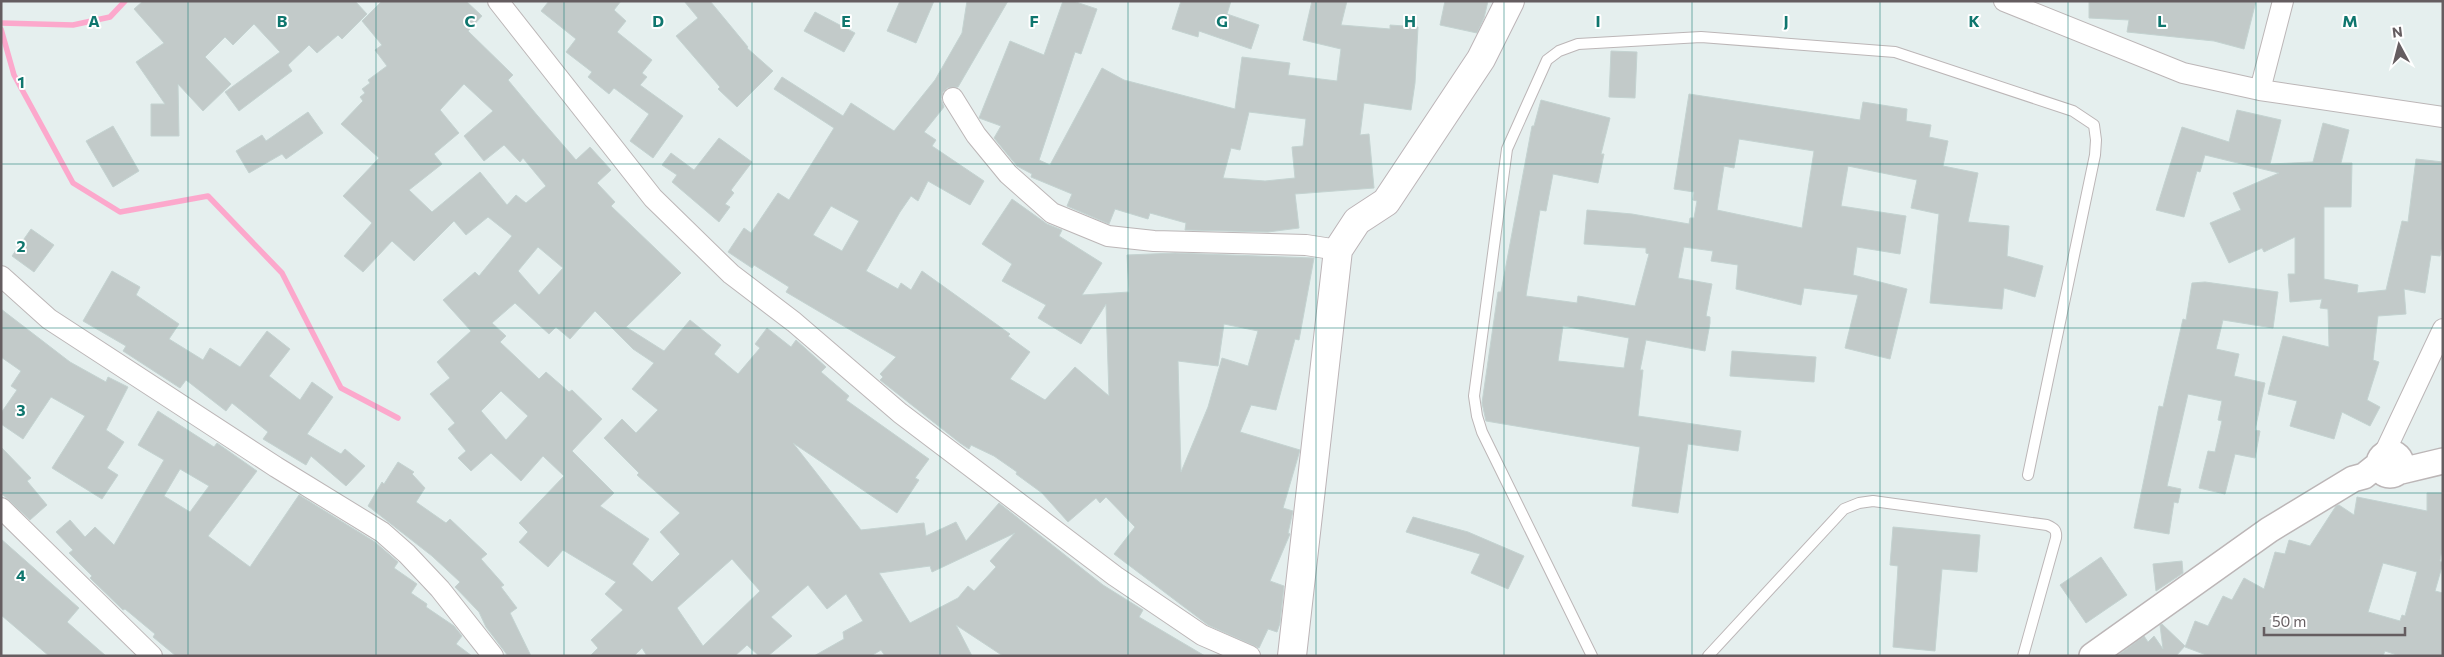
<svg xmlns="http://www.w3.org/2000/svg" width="2444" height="657" viewBox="0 0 2444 657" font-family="Commissioner,sans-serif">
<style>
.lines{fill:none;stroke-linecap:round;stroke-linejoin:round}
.stream{stroke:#fca8cc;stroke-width:5.5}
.building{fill:#c2cac9;stroke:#c4d3d1;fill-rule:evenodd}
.service-casing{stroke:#bcb6b7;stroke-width:12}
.minor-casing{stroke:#bcb6b7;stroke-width:22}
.tertiary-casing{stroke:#bcb6b7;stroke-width:28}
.secondary-casing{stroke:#bcb4b7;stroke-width:30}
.service{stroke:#fff;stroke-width:10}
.minor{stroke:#fff;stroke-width:20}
.tertiary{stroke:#fff;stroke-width:25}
.secondary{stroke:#fff;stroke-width:28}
.grid{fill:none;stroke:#0f766e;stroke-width:1;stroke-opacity:0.55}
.grid-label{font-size:16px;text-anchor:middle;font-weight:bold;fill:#0f766e;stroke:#fff;stroke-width:4;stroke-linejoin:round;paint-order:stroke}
</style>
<rect width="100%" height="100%" fill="#e5efee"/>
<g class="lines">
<path class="stream" d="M1 23 73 25 110 17 125 1
M1 29 14 75 73 183 120 212 208 196 282 273 341 388 398 418"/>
</g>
<path class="building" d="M143 1H355L367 14 342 39 338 35 317 53 309 45 288 65 292 71 239 111 225 92 280 52 254 24 233 45 225 37 205 57 231 84 203 111 178 84 179 136H151V104H165L136 62 164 43 134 9Z
M382 1H466L482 16 468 31 513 75 508 80 537 115 576 160 590 147 611 170 597 183 615 202 611 206 681 273 626 327 664 351 690 320 721 345 714 354 738 374 760 348 755 344 767 328 791 347 796 340 826 367 821 372 849 396 846 400 929 459 915 478 919 480 897 513 793 443 861 530 924 523 926 536 956 522 966 541 999 503 1103 585 1143 610 1139 617 1205 656H1003L956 625 972 656H885L881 650 871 656H814L844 639 843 632 863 621 846 594 827 609 808 585 771 617 792 636 768 656H759L747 645 735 656H647L642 648 634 656H590L598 648 591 640 623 610 605 594 616 582 563 550 548 567 519 542 528 532 519 523 564 476 543 456 521 481 491 453 471 471 458 458 466 451 448 429 455 423 430 394 450 378 437 362 471 331 443 300 475 272 479 276 512 236 488 217 466 235 454 221 414 261 392 241 363 272 344 256 372 223 343 196 379 158 341 124 363 101 360 97 365 93 362 89 370 83 368 80 387 66 375 50 382 45 362 21ZM464 84 493 111 464 136 484 161 504 145 520 162 523 158 546 186 526 203 516 195 507 205 480 172 432 212 409 190 442 164 434 154 459 133 440 110ZM538 247 563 268 539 295 518 271ZM515 303 549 334 556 327 570 339 595 311 633 349 654 363 632 389 658 410 636 433 622 419 604 438 639 473 637 475 680 513 660 532 680 554 652 582 632 564 649 539 600 506 614 493 572 451 602 419 572 390 569 392 546 372 539 379 500 342 506 336 492 323ZM501 391 528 416 506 440 481 411ZM1015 533 990 561 996 567 974 591 968 586 958 598 910 623 879 573 930 566 932 572ZM732 559 760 591 703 646 677 608Z
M549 1H621L614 10 626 21 617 32 652 60 642 73 647 77 640 85 683 116 653 158 630 141 649 114 614 88 609 94 588 77 592 72 566 52 576 39 541 11Z
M684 1H710L748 47 747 48 773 71 737 107 718 89 720 87 676 36 698 18Z
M900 1H934L916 43 887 31Z
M967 1H1008L958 87 947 88 943 92 941 99 944 107 924 132 936 140 932 146 984 181 970 205 928 181 918 201 911 196 900 212 866 271 898 289 901 283 911 290 922 271 1010 334 1008 336 1030 352 1010 379 1045 400 1075 367 1109 396 1106 304 1081 344 1038 318 1046 305 1002 281 1012 264 982 244 1012 199 1047 224 1062 230 1059 236 1102 263 1082 295 1129 292 1127 255 1175 253 1314 258 1299 340 1295 339 1276 410 1251 405 1240 432 1300 450 1283 508 1293 511 1288 533 1290 534 1270 581 1284 586 1280 623 1277 632 1268 629 1259 648 1208 625 1114 554 1135 527 1106 497 1100 503 1096 498 1068 522 1042 493 1016 474 1017 472 994 456 971 445 969 449 960 443 880 380 883 377 880 374 896 357 786 292 789 287 754 265 752 268 728 252 744 228 751 233 778 193 789 200 834 128 774 89 782 77 843 116 851 103 894 131 935 80 962 33ZM831 206 859 221 842 251 813 235ZM1224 324 1258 331 1248 366 1222 358 1208 407 1181 472 1178 361 1218 366Z
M1063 1H1073L1097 9 1081 54 1075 52 1039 160 1050 165 1102 68 1124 80 1235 109 1242 57 1290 63 1288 75 1337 81 1341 49 1303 40 1312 1H1347L1341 25 1390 29V25L1418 27 1415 83 1411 110 1364 103 1360 135 1369 134 1374 188 1295 194 1299 228 1268 232 1185 230 1186 223 1150 213 1148 219 1115 209 1109 224 1067 206 1072 194 1031 177 1032 174 1017 166 994 138 1001 126 979 118 1010 41 1044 55ZM1249 112 1306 119 1303 146 1292 147 1295 178 1265 181 1223 178 1231 148 1240 150Z
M1181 1H1231L1227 14 1259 25 1251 49 1199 31 1198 37 1172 29Z
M1445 1H1488L1484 18 1477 33 1440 25Z
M2089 1H2256L2244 49 2214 41 2127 32 2129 20 2089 18Z
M815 12 855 33 844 52 804 31Z
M1611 51 1637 52 1635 98 1609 97Z
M1689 94 1860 120 1863 102 1907 109 1906 121 1931 125 1929 137 1948 141 1943 166 1978 173 1968 222 2009 226 2007 256 2043 266 2035 297 2004 288 2002 309 1930 303 1939 214 1911 208 1917 180 1848 166 1841 206 1906 216 1900 254 1857 247 1853 275 1907 289 1890 359 1845 348 1858 295 1804 288 1801 305 1736 289 1738 265 1711 261 1713 251 1684 247 1678 278 1712 284 1706 316 1710 317V323L1705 351 1646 340 1640 370H1643L1638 416 1741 431 1738 451 1688 444 1678 513 1632 506 1640 447 1486 421 1482 403 1498 292H1501L1532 126H1534L1541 100 1610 118 1601 154H1604L1598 183 1553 174 1546 211 1540 210 1526 296 1577 303 1578 296 1635 306 1649 254 1646 253V248L1584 244 1587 210 1632 214 1689 224 1690 218H1694L1697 201 1693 200 1694 192 1674 189ZM1739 139 1814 151 1802 228 1717 210 1724 166 1734 168ZM1563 326 1629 338 1624 368 1558 361Z
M2237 110 2281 120 2270 164 2313 162 2323 123 2349 130 2341 163H2352L2351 207H2324V279L2358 285 2357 293 2386 290 2402 221 2408 222 2416 159 2443 162V240L2440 256 2431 255 2425 293 2404 289 2406 314 2378 316 2373 360 2379 362 2367 400 2380 407 2370 426 2342 412 2334 439 2290 426 2297 401 2268 394 2283 336 2329 347 2328 309 2320 308 2322 299 2290 302 2288 274H2295V237L2264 252 2262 248 2229 263 2210 223 2241 210 2233 193 2279 173 2205 155 2200 172 2197 171 2184 217 2156 210 2182 127 2229 142Z
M308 112 323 133 286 159 282 154 249 173 236 151 262 135 266 141Z
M113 126 139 171 113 187 86 141Z
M719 138 752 162 731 190 734 193 725 204 730 207 719 222 672 182 677 175 662 165 671 153 694 170Z
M31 229 54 245 34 272 12 256Z
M112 271 140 287 136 295 179 324 169 339 203 360 210 348 240 367 267 331 290 349 269 376 300 400 312 382 333 397 307 434 341 454 345 449 365 466 346 486 311 456 306 465 263 439 268 432 232 403 226 411 186 380 180 388 123 351 126 346 83 321Z
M2205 282 2278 292 2273 328 2223 320 2216 349 2239 354 2234 376 2265 383 2255 430 2260 431 2255 458 2235 454 2225 494 2199 488 2208 451 2215 452 2222 421 2218 420 2222 401 2188 394 2167 486 2181 489 2178 503 2174 502 2169 534 2134 528 2159 406 2163 407 2183 319 2186 320 2192 283Z
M1 309 70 362 106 382 108 377 128 387 106 430 124 442 107 468 118 475 102 499 52 468 85 416 51 397 23 439 1 424V413L17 390 11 386 21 371 1 357Z
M1732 351 1816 357 1814 382 1730 376Z
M158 411 214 447 217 443 257 471 208 536 250 567 299 495 375 542 398 562 394 568 417 584 411 593 427 604 426 607 454 626 462 636 456 644 472 656H176L153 637 155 634 125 609 123 610 90 578 92 576 69 553 73 550 56 532 70 520 85 537 95 527 114 545 164 460 138 445ZM180 469 209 486 190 512 164 496Z
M1 447 31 478 27 481 47 505 30 520 1 493Z
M398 462 414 472 412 474 425 488 416 502 446 523 450 519 487 554 481 559 504 585 501 587 517 608 510 613 531 656H508L486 627 479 612 455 587 460 582 432 556 368 506 382 482 384 484Z
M2427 493H2443V544L2440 561 2443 563 2435 591 2443 593V656H2400L2385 651 2383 656H2209L2185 647 2195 621 2208 626 2223 596 2232 600 2244 578 2264 589 2275 552 2285 554 2289 540 2310 546 2336 506 2339 505 2354 515 2357 497 2427 511ZM2383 563 2417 572 2405 616 2402 615 2400 621 2368 612Z
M1413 517 1468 532 1524 556 1508 589 1471 573 1480 554 1406 532Z
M1893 527 1980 535 1977 572 1942 569 1935 651 1893 647 1898 566 1890 565Z
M1 539 79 608 67 622 106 656H49L1 615Z
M2101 557 2127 595 2086 623 2060 585Z
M2182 561 2183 573 2156 591 2153 564Z
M2162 624 2185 646 2176 656H2117L2144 636 2148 642 2154 636 2163 649 2160 625Z"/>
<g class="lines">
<defs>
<path id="service" d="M1592 656 1482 432 1477 416 1474 396 1507 149 1547 60 1559 51 1578 44 1701 37 1895 52 2073 111 2094 125 2096 140 2095 155 2028 475
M1708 656 1844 509 1859 503 1873 501 2047 525C2054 528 2057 530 2056 538L2023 656"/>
<path id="minor" d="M498 1 653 198 731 274 794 322 900 413 1115 576 1202 635 1250 656
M2004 1 2183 73 2260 90 2443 117
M2260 90 2283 1
M953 98 976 135 1008 174 1052 213 1108 236 1154 241 1306 245 1338 250
M1 276 49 319 276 467 382 532 407 554 440 589 493 656
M2383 456 2443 329
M1 508 152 656"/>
<path id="tertiary" d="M2379 464a11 11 0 1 1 22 0a11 11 0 1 1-22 0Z
M2397 472 2443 461
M2092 656 2269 530 2353 479 2364 476 2379 464"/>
<path id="secondary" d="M1292 656 1338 250 1357 221 1386 202 1481 59 1510 1"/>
</defs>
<use href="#service" class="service-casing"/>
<use href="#minor" class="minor-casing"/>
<use href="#tertiary" class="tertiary-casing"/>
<use href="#secondary" class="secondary-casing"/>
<use href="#service" class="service"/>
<use href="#minor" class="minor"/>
<use href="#tertiary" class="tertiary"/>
<use href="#secondary" class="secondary"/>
</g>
<path class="grid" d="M188 1V656M376 1V656M564 1V656M752 1V656M940 1V656M1128 1V656M1316 1V656M1504 1V656M1692 1V656M1880 1V656M2068 1V656M2256 1V656M1 164H2443M1 328H2443M1 493H2443"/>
<g class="grid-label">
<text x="94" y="27">A</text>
<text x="282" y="27">B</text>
<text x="470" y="27">C</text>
<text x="658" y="27">D</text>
<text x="846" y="27">E</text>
<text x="1034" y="27">F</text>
<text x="1222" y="27">G</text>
<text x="1410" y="27">H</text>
<text x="1598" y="27">I</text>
<text x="1786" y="27">J</text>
<text x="1974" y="27">K</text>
<text x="2162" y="27">L</text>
<text x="2350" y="27">M</text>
<text x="21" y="88">1</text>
<text x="21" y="252">2</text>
<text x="21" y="416">3</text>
<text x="21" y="581">4</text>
</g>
<rect width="2444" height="657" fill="none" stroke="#655d60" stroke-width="5"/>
<g transform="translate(2399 45) rotate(353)" stroke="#ffffff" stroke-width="4" paint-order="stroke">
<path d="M0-4L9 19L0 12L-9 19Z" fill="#655d60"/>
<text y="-8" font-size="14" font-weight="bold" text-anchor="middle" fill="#655d60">N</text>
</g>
<path d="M2264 627v8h141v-8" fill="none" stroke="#655d60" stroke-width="2.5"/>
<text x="2272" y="627" font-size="15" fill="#655d60" stroke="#ffffff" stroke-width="4" paint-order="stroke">50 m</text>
</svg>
